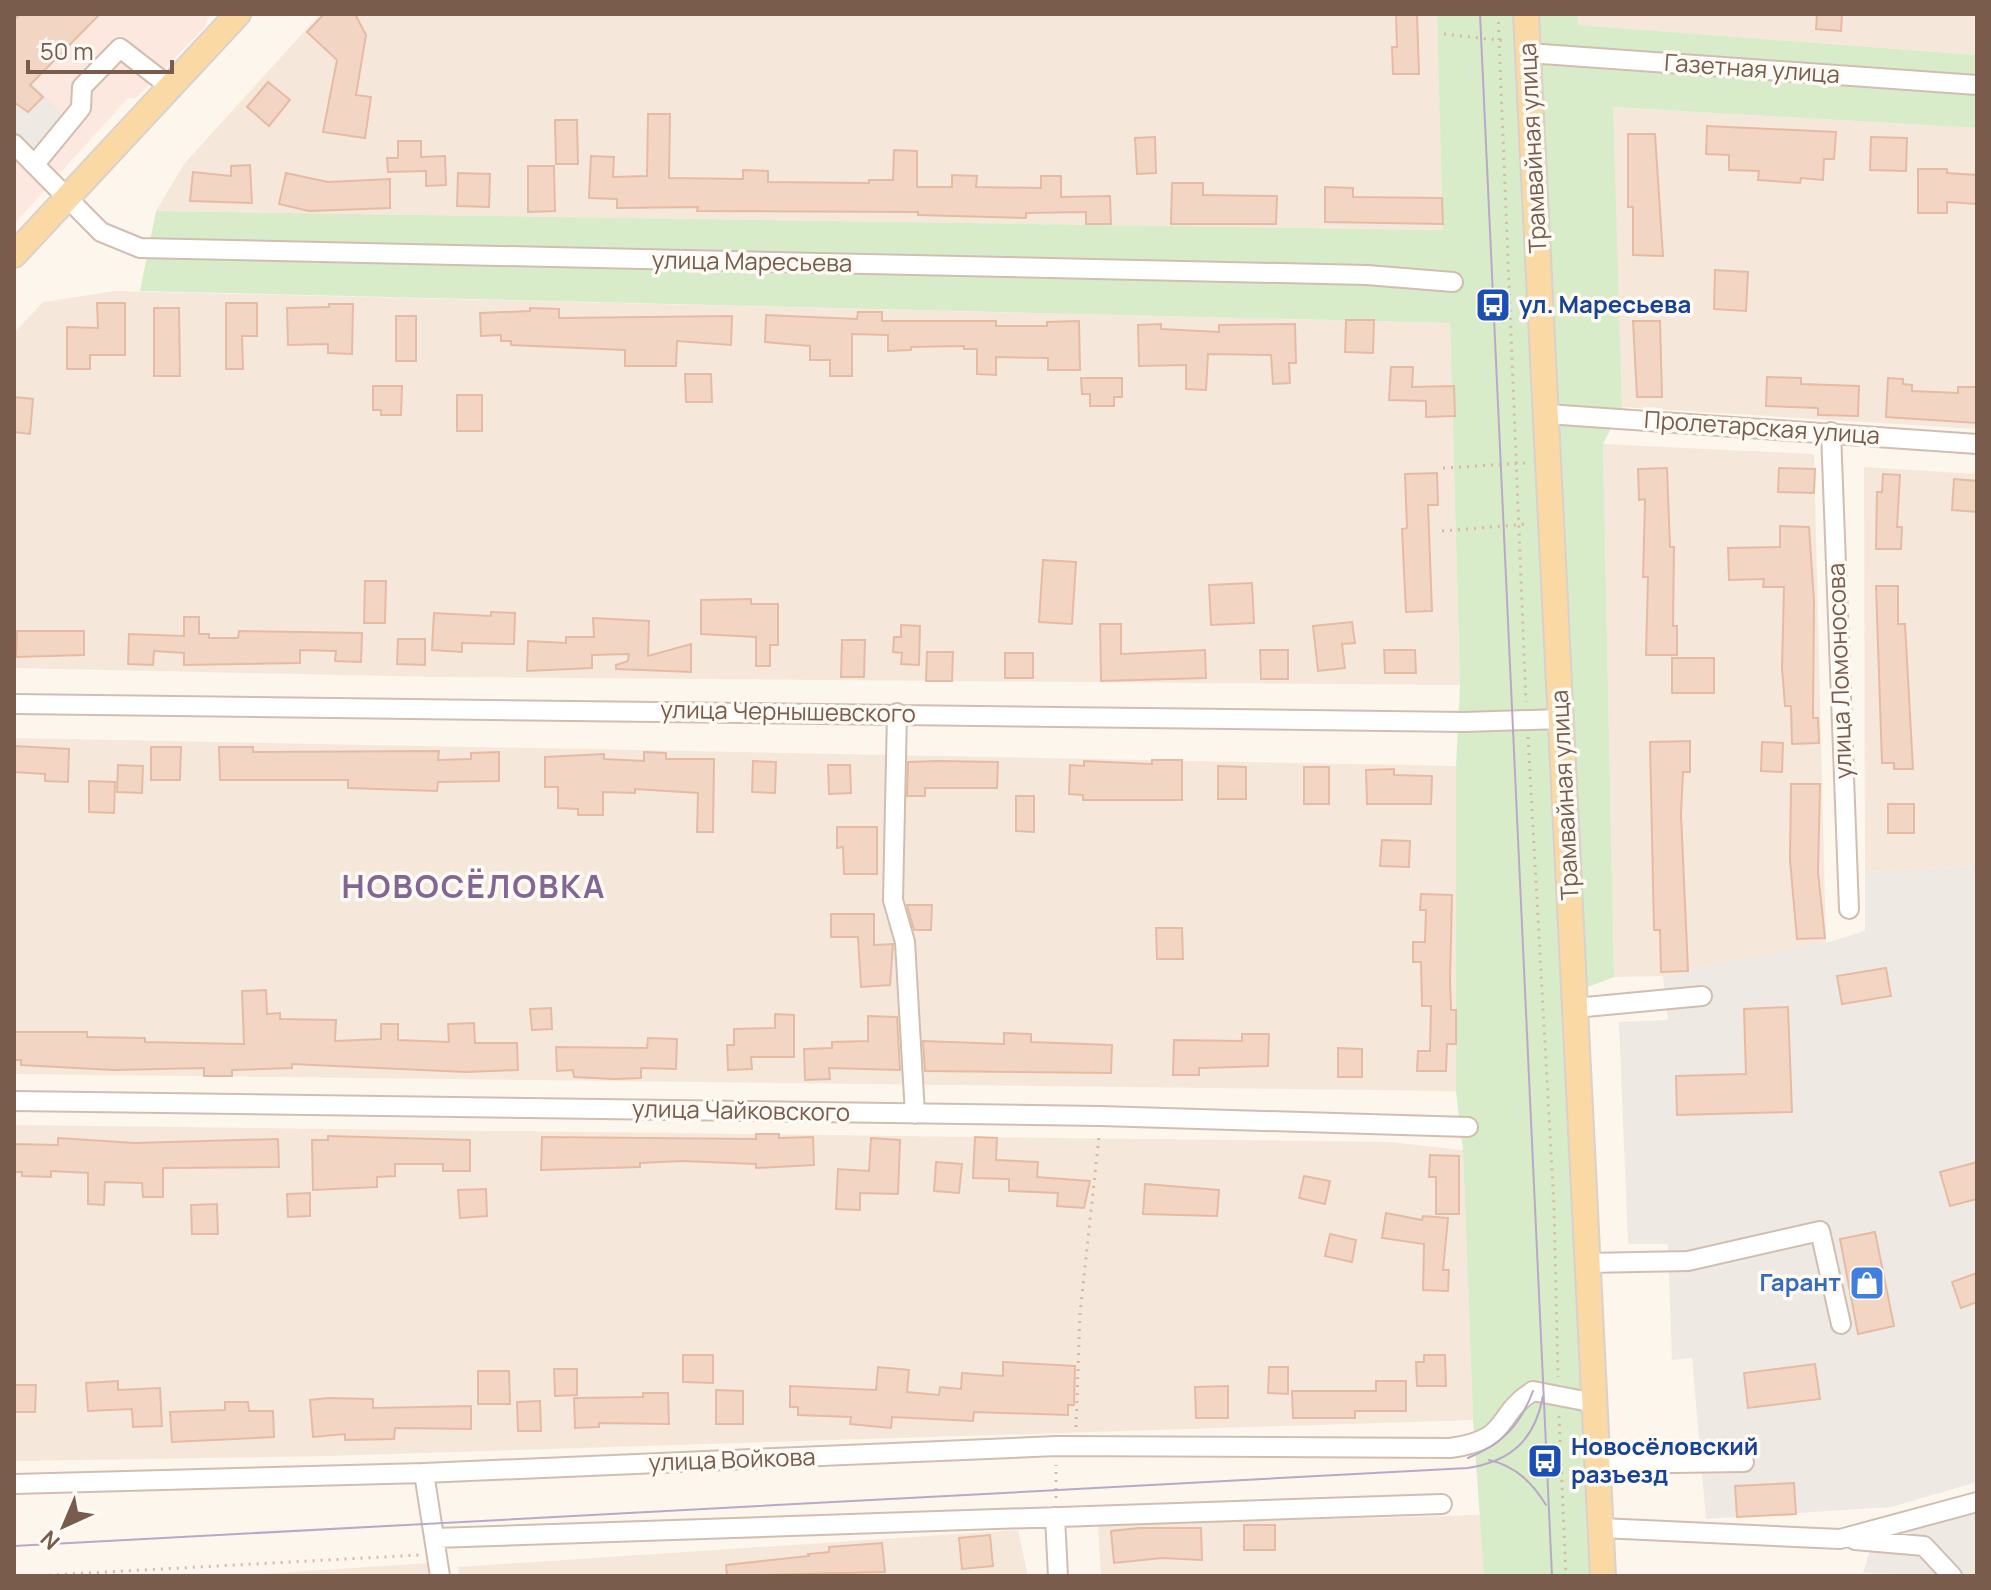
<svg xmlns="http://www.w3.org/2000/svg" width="1991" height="1590" viewBox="0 0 1991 1590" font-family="Manrope,sans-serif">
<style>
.residential{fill:#f5e8da}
.commercial{fill:#fde8e0}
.industrial{fill:#efe9e4}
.green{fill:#d8ecc9}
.building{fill:#f3d5c3;stroke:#e6bba3;stroke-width:2}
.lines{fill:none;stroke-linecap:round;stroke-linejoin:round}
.minor-casing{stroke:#d1beb0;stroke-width:22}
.major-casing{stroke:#dad1cd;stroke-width:28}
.path{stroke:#d9b8a5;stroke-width:3;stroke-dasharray:2 6;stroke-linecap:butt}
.minor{stroke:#fff;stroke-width:18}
.major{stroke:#fbd9a5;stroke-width:24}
.tram{stroke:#b9a8c9;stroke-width:2}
.labels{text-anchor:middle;stroke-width:7;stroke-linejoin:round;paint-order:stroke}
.street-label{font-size:24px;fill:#7a5c4d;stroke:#fffaf3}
.transit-label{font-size:24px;font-weight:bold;fill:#164399;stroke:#fffaf3;text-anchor:start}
.shop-label{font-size:24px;font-weight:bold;fill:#366cbe;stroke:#fffaf3;text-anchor:end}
.district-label{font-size:32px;font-weight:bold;letter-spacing:2px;fill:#846695;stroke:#fffaf3}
</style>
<rect width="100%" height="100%" fill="#fdf6ec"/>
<path class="residential" d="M320 14H1437L1444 230 156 211 184 164Z
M1577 14H1977V55L1577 25Z
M1612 107 1977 128V429L1622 407Z
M115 291 1450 323 1460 685 438 677 14 668V333L43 302Z
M1603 444 1814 454 1826 943 1663 976 1614 977Z
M1864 467 1977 474V866L1865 872Z
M14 738 1456 766V1091L14 1074Z
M14 1125 1389 1142 1463 1150 1473 1420 329 1456 14 1461Z
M1481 1515 1484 1576H1101L1098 1525Z
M1018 1530 1028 1576H459L458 1567Z
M429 1563 430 1576H230Z"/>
<path class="commercial" d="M14 14H210L204 28 136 98H128L14 224Z"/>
<path class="industrial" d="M14 63 64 116 14 166Z
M1977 866V1482L1891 1507 1706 1519 1692 1358 1672 1360 1668 1244H1628L1619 1022 1668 1020 1663 976 1826 943 1865 931V872Z
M1977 1508V1576L1863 1573 1874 1537Z"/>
<path class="green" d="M1437 14H1514L1591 1576H1484L1473 1420 1463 1151 1456 1091V766L1460 685 1450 323 140 291 156 211 1443 230Z
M1538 14H1577L1578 25 1977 55V77L1540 45Z
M1540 63 1977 92V128L1613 107 1622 407 1603 444 1614 977 1585 988Z"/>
<path class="building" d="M20 14H100L30 85 43 97 28 112 14 102V20Z
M324 14H355L366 35 356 95 371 97 365 138 323 132 337 60 307 32Z
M1396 14H1417L1419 74H1393L1392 47H1397Z
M1817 14H1842L1841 31 1816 29Z
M268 82 290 100 269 126 247 107Z
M648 114H670L669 178 743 179V170L768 171V182L869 183V180H893L894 150 917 151V187H952V175L977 176 976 187 1041 188V176H1061V197L1110 196 1111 224H1086V212L1026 213V218L918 215V212L697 211 698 207 617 208V199L589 198 591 156 614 157 613 177 647 176Z
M555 120H577L578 164H556Z
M1707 126 1836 132 1834 159H1824L1823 180 1801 178 1800 183 1758 180 1759 171 1729 170V155L1706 154Z
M1628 134H1655L1663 256 1633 255V207H1628Z
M1155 137 1156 173 1137 174 1135 138Z
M1871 137 1907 138 1906 171 1870 170Z
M398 141H421V157L445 156 446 185 426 186V171L388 172 387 158H398Z
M250 165 252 203 190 201 193 172 231 176V166Z
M528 166H554L555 211 528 212Z
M1918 169H1947V173L1977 175V204L1947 202V213H1918Z
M286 173 328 182 390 179V208L309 211 279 204Z
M458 173 490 174 489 207 457 206Z
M1172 183H1203V195L1277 196 1276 224H1171Z
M1325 187 1353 188V197L1442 198 1443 224 1325 222Z
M1715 270 1748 272 1746 311 1714 309Z
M97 303H125V355H90V369H67V327L98 328Z
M226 303H257V336H242L243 369H226Z
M329 304H353L352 354 328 353V344L288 345 287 308 329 307Z
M154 308H179L180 376H154Z
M530 308 559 309V318L732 316 731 345 677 341 676 366H625V350L511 345V341H501V335L481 336 480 313 530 311Z
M858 312H882V321H996V326H1047V322L1079 321 1080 370H1048V358L996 357V375L977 374V349H964V346L911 347V350L888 351V335L852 334V376H830V360H810V346L765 342 766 315 857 319Z
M396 316H416V361H396Z
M1346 320H1374L1373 353 1345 352Z
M1633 321H1660L1662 397H1637Z
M1161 324V329L1219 332V325L1295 324 1296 363H1289L1290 383 1273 384 1271 355 1208 354 1206 390 1186 389V365L1139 366 1138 325Z
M1391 367H1413L1412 387 1454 386 1455 416 1426 417V401L1389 400Z
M685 374H711L712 402H686Z
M1767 377 1801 378V384L1859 386 1858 416 1818 415V408L1766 406Z
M1081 378H1122V397H1114V406H1090V394H1082Z
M1888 378 1903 379V384L1912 385V391L1958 393V387H1977V423L1886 417Z
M373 386H402L401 415H381V410H373Z
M457 395H482V431H457Z
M14 397 33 399 30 434 14 432Z
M1667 468 1670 547H1674L1673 626H1677V655H1646L1648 577H1643L1645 499 1639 500 1638 469Z
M1779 468 1815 469 1814 493 1778 492Z
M1437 473 1438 505H1428L1432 611 1406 612 1402 529 1407 528 1405 474Z
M1883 474 1900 475 1897 527H1902L1901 549H1876L1877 492H1882Z
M1954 479 1977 481V512L1952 510Z
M1780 526 1809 527 1814 601 1813 718H1818L1819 743 1792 744 1791 706H1785L1782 668 1784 587H1763L1764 579 1729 580 1728 548 1780 547Z
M1043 560 1076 562 1072 624 1039 622Z
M365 581H386L385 623H364Z
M1252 583 1254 623 1211 625 1209 585Z
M1876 586H1898V624H1905L1913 769H1894V763H1882Z
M751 599V604H778V645H770V666H756V637L701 634V600Z
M491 612 515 613 514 644 462 643V652L432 650 434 613 491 616Z
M184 617H199V634H209V638H238L239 631 362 633 361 662 335 661 336 651 300 650V663L184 665V653L154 651 153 665 128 664 129 634 184 636Z
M593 618 649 621 648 656 691 644V672L616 669V665L628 661 629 654 592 655V668L527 671 528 641 566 643V637H594Z
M1352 622 1355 643 1342 644 1345 668 1318 671 1313 626Z
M1100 624H1121V654L1205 650 1206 678 1101 681Z
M901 625 920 626 919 665 901 664 902 653 893 652 894 637H901Z
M17 631H84V655L16 657Z
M398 639H425V665L397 664Z
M842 640H865L864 677H841Z
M1260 650H1288V679H1261Z
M1384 650H1415L1416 673H1385Z
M927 652H953L952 681H926Z
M1005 653H1033V678H1005Z
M1672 658H1714V693H1672Z
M1690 741V772H1683L1681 814 1688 971 1661 972 1660 930H1654L1650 742Z
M1762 742 1783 743 1782 772 1761 771Z
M14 746 69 749 68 782 45 781V774L14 772Z
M151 747H181L180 780H151Z
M219 747H253V752L439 751 438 760 471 759V753L499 752V781L438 782 437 791 348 788V780H220Z
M644 752 666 753V759H714L713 832H697L698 793 635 789V793L603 792V815H578V809L558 808V787H545V757L604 754V759L644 761Z
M1152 760H1182V800H1083V795L1069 794 1070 765 1084 766V761L1152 764Z
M753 761 776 762 775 793 752 792Z
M938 761 998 762 997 788H925V796H907L908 762Z
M118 765 143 766 142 793 117 792Z
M828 765H850L851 793 829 794Z
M1218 766 1246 767V799H1218Z
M1304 767H1329V804H1304Z
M1394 769V775L1432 776 1431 804H1367L1366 770Z
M89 781 115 782 114 813 89 812Z
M1791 784H1820L1818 872 1825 938 1797 939 1790 860Z
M1016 796H1034V832L1016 831Z
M1888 804H1914V833H1888Z
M837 827H877V874H844L843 847 837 848Z
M1382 840 1410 841 1409 867 1380 866Z
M1421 894 1452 895 1450 980 1451 1010H1456V1044H1447L1446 1071H1417L1418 1051H1430L1431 1006H1422L1421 962H1413V942H1425L1426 910H1420Z
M907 905H932L931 930H914Z
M831 914H874V945L893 944 890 985 861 987 858 937H831Z
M1156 928H1182L1183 959H1157Z
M1886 968 1891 996 1842 1004 1837 976Z
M266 990 267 1014 280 1013V1019L336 1020 335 1041 381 1039V1024H398V1040L449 1042 448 1024 474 1023 475 1043H517L518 1070 466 1072 292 1064V1068L232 1070V1076H204V1068L114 1070 21 1065V1060H14V1032H87V1037L145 1038V1042L244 1044 242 991Z
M1788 1007 1792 1112 1677 1115 1676 1076 1746 1074 1744 1009Z
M551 1008 552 1029 532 1030 530 1009Z
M775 1014 794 1015V1057H751L752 1069 728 1070 727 1045H734V1029L775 1028Z
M868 1016 897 1017 900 1070 829 1068 830 1079 805 1080 804 1049 832 1048V1042L868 1041Z
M1004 1033 1031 1034V1042L1112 1045 1111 1073 925 1071 923 1041 1004 1044Z
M1242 1034H1269L1268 1066 1199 1068V1075H1173L1174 1040 1242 1041Z
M648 1038 677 1039 676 1069 641 1068V1078L614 1079 574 1077 573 1070 557 1071 556 1047 647 1048Z
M1338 1048 1362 1049V1077H1338Z
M756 1134H779V1138L813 1137 814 1165 756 1168V1164L682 1161 640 1163V1167L541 1170 542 1137 756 1139Z
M328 1136 470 1140V1171H443V1164H395V1176L377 1177V1187L313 1190 312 1140H328Z
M975 1137 997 1138 996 1160 1038 1162 1037 1177 1090 1181 1084 1208 1057 1206 1058 1193 1009 1191V1179L973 1178Z
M58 1138 135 1143 278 1139 279 1167 163 1168V1197H143L142 1183 105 1182 104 1205 88 1204V1173L51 1171V1177L22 1176V1172H14V1144L58 1145Z
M871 1138 900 1140 898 1194 860 1193V1210L836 1209 838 1169 869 1171Z
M1430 1155 1459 1156V1214H1436V1177H1429Z
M936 1162 962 1164 959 1193 934 1191Z
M1977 1162V1199L1950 1206 1940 1172Z
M1304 1176 1330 1181 1325 1204 1299 1198Z
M1145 1184 1219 1190 1217 1216 1143 1214Z
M486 1189 487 1216 460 1218 458 1190Z
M310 1193V1216L288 1217 287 1194Z
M217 1204 218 1234H192L191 1205Z
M1386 1213 1422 1220 1423 1216 1448 1218 1443 1270H1449L1448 1291 1423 1290 1424 1244 1382 1238Z
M1875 1232 1894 1326 1858 1334 1840 1239Z
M1330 1234 1356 1240 1352 1262 1325 1256Z
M1977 1273V1302L1961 1308 1952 1282Z
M683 1355H713V1383L683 1382Z
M1424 1355H1445L1446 1386H1417L1416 1362H1424Z
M1003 1362 1075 1366 1074 1405H1068V1415L974 1412 973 1421 892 1417 891 1428 850 1424 851 1417 798 1415V1407H790V1386L876 1390 878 1367 909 1370 907 1392 939 1395 940 1387 961 1389 962 1373 1003 1376Z
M1815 1364 1820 1399 1748 1408 1744 1373Z
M1269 1367H1288V1394L1268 1393Z
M554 1369H577V1395L555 1396Z
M478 1371H509L510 1404H478Z
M118 1381V1390L160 1388 162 1426 133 1427 132 1409 88 1411 86 1383Z
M1376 1381H1406V1411H1355V1418H1293L1292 1391H1376Z
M14 1385H36L35 1412H14Z
M1228 1386V1418H1196L1195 1387Z
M716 1390 743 1391V1424H716Z
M643 1393H668L669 1424 599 1423V1427L575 1428 574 1398 643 1397Z
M328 1398 373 1399V1408L471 1406V1429L395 1428 394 1439 345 1440V1434L313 1437 310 1400Z
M540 1401 541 1431H518L517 1402Z
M225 1402H248L249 1411H273L274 1437 172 1442 170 1412 225 1410Z
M1794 1483 1796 1514 1737 1517 1735 1486Z
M1244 1525H1275V1550H1244Z
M1139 1528H1201L1202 1560 1162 1558 1114 1563 1111 1531Z
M990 1535 993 1566 962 1569 959 1538Z
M882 1543 885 1572 727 1576 726 1565 809 1556 808 1554 829 1552V1547Z"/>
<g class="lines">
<defs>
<path id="minor" d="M1528 53 1977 85
M14 144 101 232 140 248 1367 275 1453 282
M35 164 81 108 82 87 120 48 169 86
M1547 414 1977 444
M1831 432 1849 909
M14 704 1464 722 1561 719
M897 713 893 900 905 942 915 1114
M1575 1008 1702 996
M14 1101 1100 1116 1468 1127
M1587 1263 1688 1261 1820 1231 1841 1324
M1598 1464 1744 1462
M424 1473 440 1576
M14 1484 424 1473 1057 1446 1450 1448C1513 1439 1493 1416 1533 1391L1595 1403
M1055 1517 1058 1576
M1601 1528 1840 1539 1977 1502
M435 1538 1442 1504
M1855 1540 1924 1546 1952 1576"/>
<path id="major" d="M1526 14 1603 1576
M14 255 238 14"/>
</defs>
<use href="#minor" class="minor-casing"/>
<use href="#major" class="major-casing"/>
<path class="path" d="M1498 14 1526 702
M1444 34 1507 41
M1443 468 1525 463
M1442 531 1528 524
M1528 737 1554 1206 1558 1377
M1559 1416 1566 1576
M1076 1427 1080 1314 1099 1136
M1056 1498V1465
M33 1576 419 1555"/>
<use href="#minor" class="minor"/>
<use href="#major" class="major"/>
<path class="tram" d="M1480 14 1552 1576
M1468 1458C1502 1444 1520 1426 1533 1391
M1489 1460C1515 1466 1532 1482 1546 1505
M14 1546 1468 1468C1512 1461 1535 1439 1543 1396"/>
</g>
<defs>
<symbol id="bus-square" viewBox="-11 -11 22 22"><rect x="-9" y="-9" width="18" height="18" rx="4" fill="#1a4fb4" stroke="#fffaf3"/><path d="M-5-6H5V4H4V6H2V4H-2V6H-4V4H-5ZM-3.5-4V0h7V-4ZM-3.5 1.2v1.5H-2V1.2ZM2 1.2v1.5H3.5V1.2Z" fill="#fff"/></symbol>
<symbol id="shop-square" viewBox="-11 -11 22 22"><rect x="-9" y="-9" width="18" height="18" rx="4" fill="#3f7fe0" stroke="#fffaf3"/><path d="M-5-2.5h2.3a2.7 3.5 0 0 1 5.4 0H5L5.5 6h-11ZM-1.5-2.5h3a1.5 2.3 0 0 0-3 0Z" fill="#fff"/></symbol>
</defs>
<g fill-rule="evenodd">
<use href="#bus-square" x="1473" y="285" width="40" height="40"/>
<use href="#shop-square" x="1847" y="1263" width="40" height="40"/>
<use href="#bus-square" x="1525" y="1441" width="40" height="40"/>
</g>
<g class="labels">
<g class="street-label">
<text transform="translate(1752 69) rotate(4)" y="8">Газетная улица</text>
<text transform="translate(1533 148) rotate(-93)" y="8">Трамвайная улица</text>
<text transform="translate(752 262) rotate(1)" y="8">улица Маресьева</text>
<text transform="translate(1762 428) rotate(4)" y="8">Пролетарская улица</text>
<text transform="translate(1840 671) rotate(-92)" y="8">улица Ломоносова</text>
<text transform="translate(788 712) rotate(1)" y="8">улица Чернышевского</text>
<text transform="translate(1565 795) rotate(-93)" y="8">Трамвайная улица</text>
<text transform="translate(741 1111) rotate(1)" y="8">улица Чайковского</text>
<text transform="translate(732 1460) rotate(-2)" y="8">улица Войкова</text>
</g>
<g class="transit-label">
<text x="1519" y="313">ул. Маресьева</text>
<text x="1571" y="1455">Новосёловский<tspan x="1571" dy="28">разъезд</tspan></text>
</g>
<g class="shop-label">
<text x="1841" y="1291">Гарант</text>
</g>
<g class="district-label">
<text x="474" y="898">НОВОСЁЛОВКА</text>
</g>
</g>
<rect width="1991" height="1590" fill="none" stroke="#7a5c4d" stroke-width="32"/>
<g transform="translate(64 1526) rotate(224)" stroke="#fffaf3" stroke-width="6" paint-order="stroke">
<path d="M0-6L14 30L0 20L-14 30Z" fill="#7a5c4d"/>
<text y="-12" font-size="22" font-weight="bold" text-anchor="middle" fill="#7a5c4d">N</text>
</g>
<path d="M28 60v12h144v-12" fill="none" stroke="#7a5c4d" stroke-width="4"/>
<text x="40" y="60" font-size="24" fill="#7a5c4d" stroke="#fffaf3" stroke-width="6" paint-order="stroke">50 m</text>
</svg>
